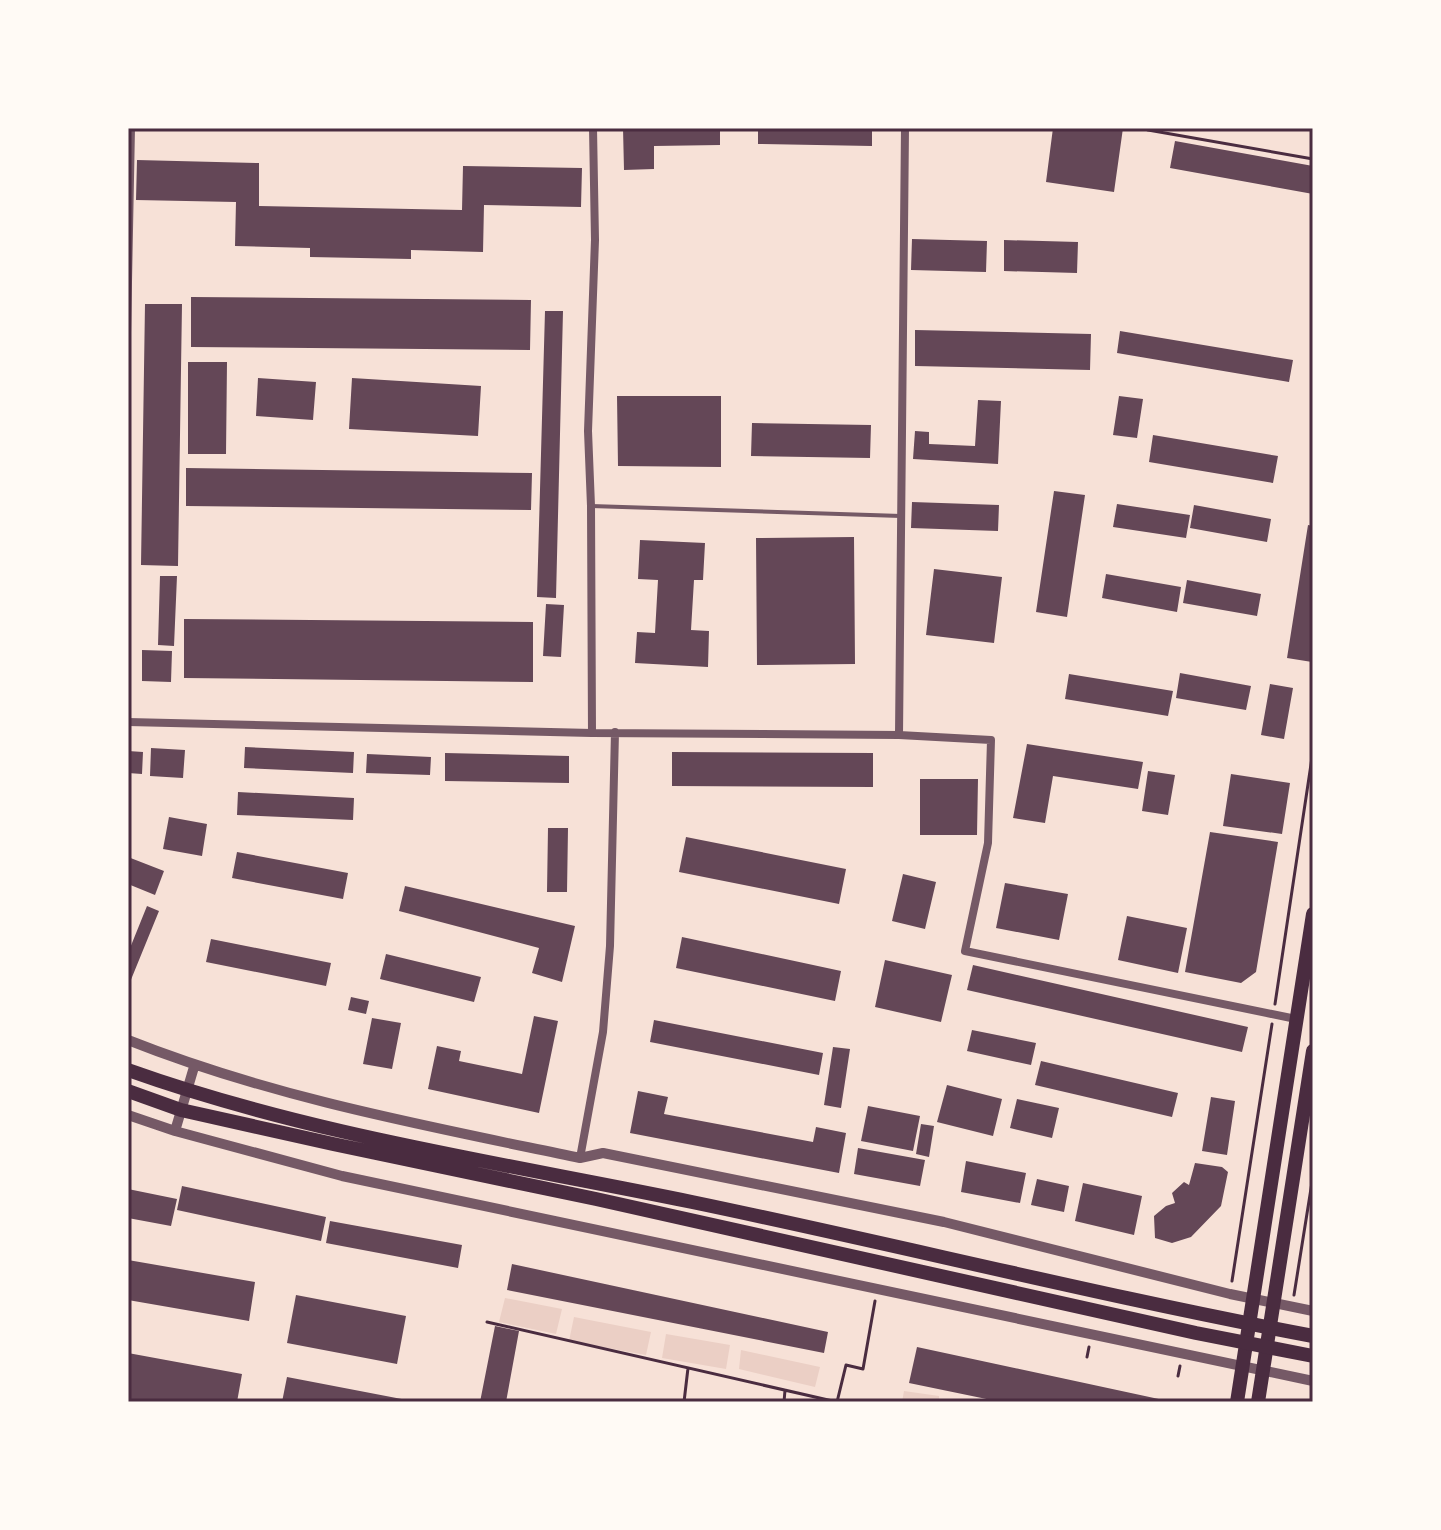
<svg xmlns="http://www.w3.org/2000/svg" width="1441" height="1530" viewBox="0 0 1441 1530" font-family="Commissioner,sans-serif">
<style>
.green{fill:#ebcfc5}
.building{fill:#644757}
.lines{fill:none;stroke-linecap:round;stroke-linejoin:round}
.path{stroke:#4a2c40;stroke-width:3}
.service{stroke:#755966;stroke-width:4}
.minor{stroke:#755966;stroke-width:8}
.tertiary{stroke:#755966;stroke-width:10}
.primary{stroke:#4a2c40;stroke-width:14}
.trunk{stroke:#4a2c40;stroke-width:14}
.neatline{fill:none;stroke:#4a2c40;stroke-width:3}
</style>
<rect width="100%" height="100%" fill="#f7e1d7"/>
<path class="green" d="M505 1298 562 1309 556 1334 499 1322Z
M574 1317 651 1332 646 1355 569 1341Z
M666 1334 730 1345 726 1369 662 1358Z
M741 1350 820 1367 815 1387 739 1369Z
M904 1391 939 1396V1402H902Z"/>
<path class="building" d="M623 128H720V145L654 146V169L624 170Z
M758 128H872V146L758 144Z
M1053 128H1123L1114 192 1046 182Z
M1175 141 1313 166V194L1170 168Z
M137 160 259 163V206L462 210 463 166 582 168 581 207 484 205 483 252 411 250V259L310 257V248L235 246 236 202 136 200Z
M912 239 987 241 986 272 911 270Z
M1004 240 1078 242 1077 273 1004 271Z
M191 297 531 300 530 350 191 347Z
M145 304H182L178 566 141 565Z
M545 311H563L556 598 537 597Z
M915 330 1091 334 1090 370 915 366Z
M1120 331 1293 360 1289 382 1117 353Z
M188 362H227L226 454H188Z
M258 378 316 382 313 420 256 416Z
M352 378 481 386 478 436 349 429Z
M617 396H721V467L618 466Z
M1119 396 1143 399 1137 438 1113 435Z
M978 400 1001 401 998 464 913 459 915 431 929 432V444L975 446Z
M752 423 871 425 870 458 751 456Z
M1153 435 1278 456 1273 483 1149 462Z
M186 468 532 473 531 510 186 506Z
M1054 491 1085 495 1067 617 1036 612Z
M912 502 999 505 998 531 911 528Z
M1117 504 1190 515 1186 538 1113 527Z
M1194 505 1271 519 1267 542 1190 528Z
M1308 525 1313 526 1312 662 1287 658Z
M854 537 855 664 757 665 756 538Z
M640 540 705 543 703 580H694L691 630 709 631 708 667 635 663 637 632 655 633 658 580 638 579Z
M934 569 1002 577 994 643 926 635Z
M1106 574 1181 587 1177 612 1102 598Z
M160 576H177L174 646 158 645Z
M1187 580 1261 594 1257 616 1183 603Z
M546 604 564 605 561 657 543 656Z
M184 619 533 622V682L184 678Z
M142 650 172 651 171 682 142 681Z
M1180 673 1251 686 1246 710 1176 698Z
M1069 674 1173 691 1168 716 1065 699Z
M1270 684 1293 688 1284 739 1261 735Z
M1027 744 1143 762 1138 789 1053 776 1045 823 1013 818Z
M245 747 354 752 353 773 244 768Z
M151 748 185 750 183 778 150 776Z
M128 751 143 752 142 774 128 773Z
M672 752 873 753V787L672 786Z
M445 753 569 756V783L445 781Z
M367 754 431 757 430 775 366 773Z
M1148 771 1175 775 1168 815 1142 811Z
M1231 774 1290 783 1282 834 1223 826Z
M920 779H978L977 835H920Z
M238 792 354 798 353 820 237 815Z
M169 817 207 824 202 856 163 849Z
M548 828H568L567 892H547Z
M1210 832 1278 842 1256 972 1241 983 1185 972Z
M686 837 846 869 839 904 679 872Z
M237 852 348 873 343 899 232 878Z
M128 857 164 871 155 895 128 884Z
M903 874 936 882 925 929 892 921Z
M1005 883 1068 894 1059 940 996 928Z
M405 886 575 926 562 982 532 973 539 948 399 911Z
M147 906 159 911 128 987V953Z
M1127 916 1187 928 1178 973 1118 960Z
M682 937 841 971 835 1001 676 968Z
M211 939 331 963 326 986 206 962Z
M386 954 481 977 474 1002 380 979Z
M885 960 952 975 941 1022 875 1007Z
M973 965 1248 1027 1242 1052 967 990Z
M351 997 369 1001 366 1014 348 1010Z
M534 1016 558 1021 539 1113 428 1089 437 1046 461 1051 459 1061 522 1074Z
M372 1018 401 1023 392 1069 363 1064Z
M654 1020 823 1053 819 1075 650 1042Z
M972 1030 1036 1043 1031 1065 967 1051Z
M833 1047 850 1049 841 1108 824 1105Z
M1041 1061 1178 1093 1172 1117 1035 1085Z
M947 1085 1002 1099 993 1136 937 1122Z
M638 1091 668 1097 664 1114 813 1142 816 1127 846 1133 839 1173 630 1133Z
M1211 1097 1235 1101 1227 1155 1202 1151Z
M1017 1099 1059 1108 1052 1138 1010 1128Z
M868 1106 920 1116 913 1151 861 1141Z
M921 1124 934 1126 929 1157 916 1154Z
M858 1148 925 1160 920 1186 854 1174Z
M966 1161 1026 1173 1020 1203 961 1192Z
M1195 1163 1222 1167 1228 1172 1221 1206 1191 1237 1172 1243 1155 1238 1154 1216 1166 1206 1175 1203 1172 1193 1184 1182 1189 1185Z
M1037 1179 1069 1186 1064 1212 1031 1205Z
M1083 1183 1142 1196 1134 1235 1075 1221Z
M182 1186 326 1217 321 1241 177 1210Z
M128 1189 177 1199 171 1226 128 1218Z
M330 1221 462 1245 458 1268 326 1243Z
M128 1260 255 1282 249 1321 128 1300Z
M512 1264 828 1332 824 1353 507 1290Z
M296 1295 406 1316 397 1364 287 1343Z
M495 1326 519 1331 506 1402H480Z
M917 1347 1168 1401V1402H1001L909 1383Z
M128 1353 242 1374 237 1402H128Z
M287 1377 412 1401V1402H282Z"/>
<g class="lines">
<path class="path" d="M486 128 583 129
M1148 130 1313 159
M1275 1004 1313 751
M1232 1281 1272 1024
M1294 1295 1313 1176
M487 1322 837 1402 846 1365 863 1369 875 1301
M1087 1357 1089 1347
M1178 1376 1180 1366
M684 1402 688 1368
M784 1402 785 1390"/>
<path class="service" d="M128 384 133 128
M591 506 901 516"/>
<path class="minor" d="M128 722 592 733 899 735 905 128
M592 733 591 506 588 431 595 240 593 128
M899 735 991 740 988 843 965 951 1296 1019
M580 1158 603 1032 610 946 615 732"/>
<path class="tertiary" d="M128 1040C274 1098 427 1126 580 1158L603 1153 944 1222 1230 1294 1313 1311
M128 1115 175 1131 342 1176 1313 1381
M175 1131 194 1067"/>
<path class="primary" d="M1237 1402 1313 914
M1258 1402 1313 1051"/>
<path class="trunk" d="M128 1070C310 1135 503 1163 692 1202 899 1245 1105 1297 1313 1336
M128 1091 181 1110 333 1144 596 1199 1196 1333 1313 1356"/>
</g>
<rect width="1441" height="1530" fill="none" stroke="#fffaf5" stroke-width="260"/>
<rect x="130" y="130" width="1181" height="1270" class="neatline"/>
</svg>
